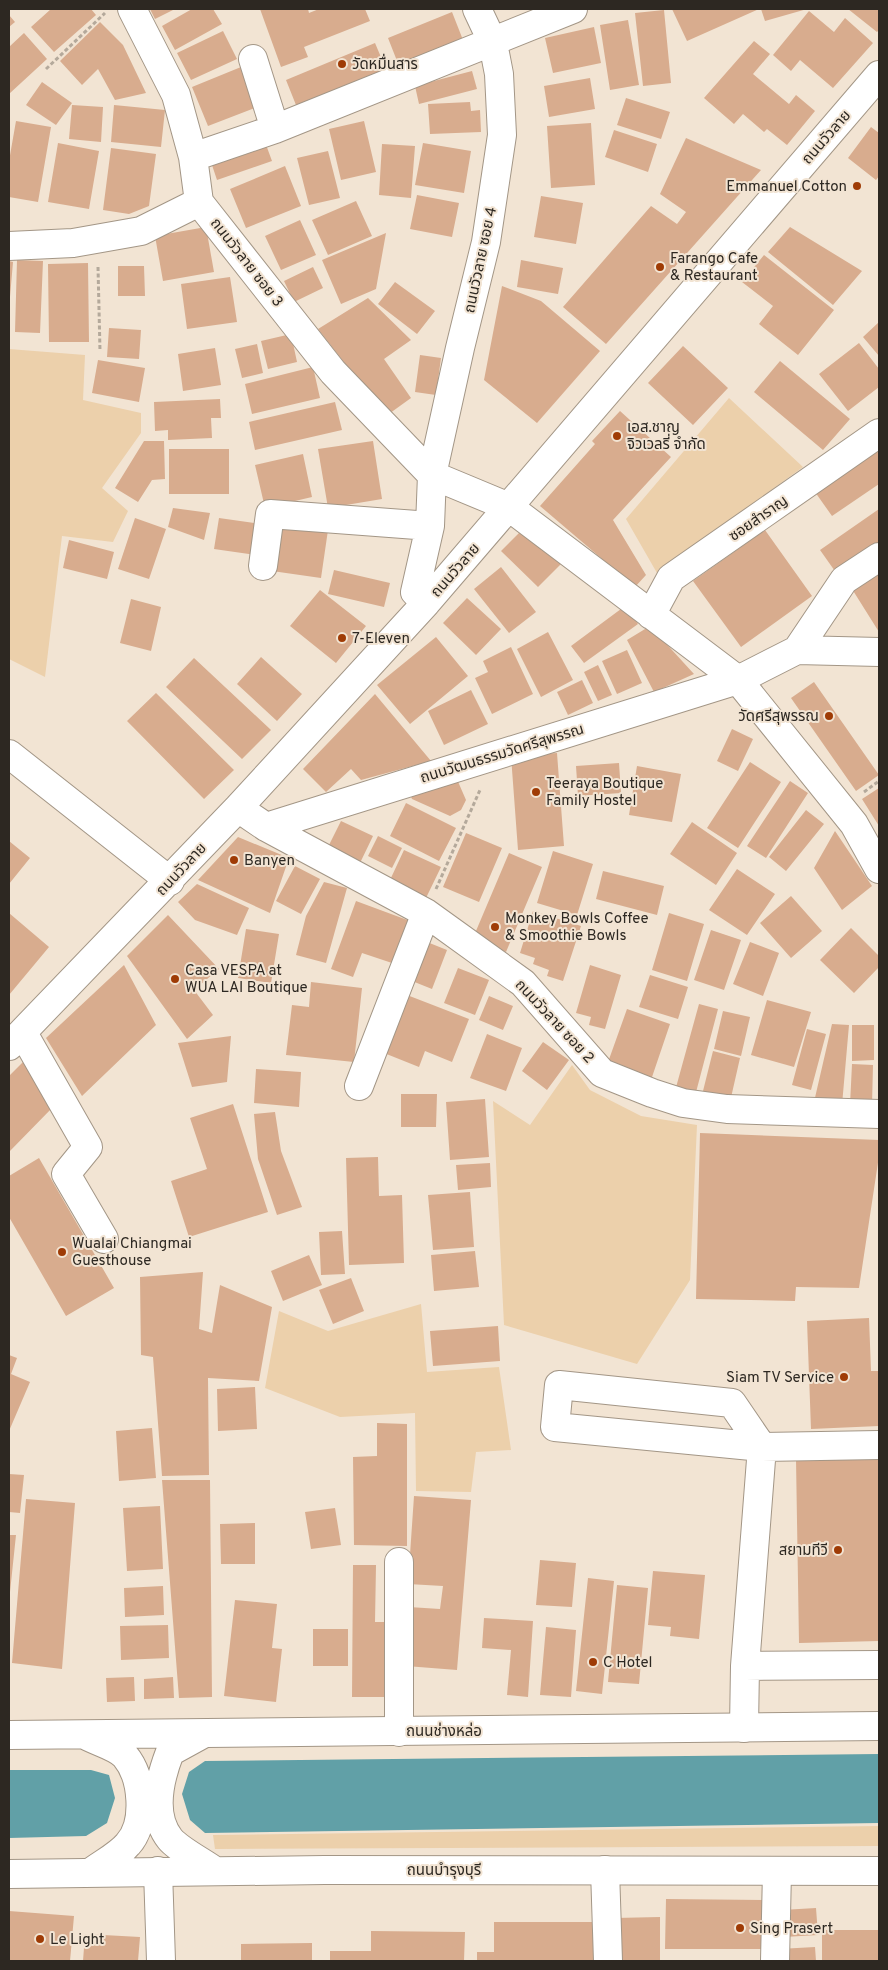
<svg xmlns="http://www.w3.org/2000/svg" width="888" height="1970" viewBox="0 0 888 1970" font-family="Overpass,'Noto Sans Thai',sans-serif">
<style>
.green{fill:#ecd0ab}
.water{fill:#61a0a7}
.building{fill:#d8ac8e}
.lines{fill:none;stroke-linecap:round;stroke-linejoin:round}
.minor-casing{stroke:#a39686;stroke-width:30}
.major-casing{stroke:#a39686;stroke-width:30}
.path{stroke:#b4a99b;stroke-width:3;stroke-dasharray:4 2.5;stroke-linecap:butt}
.minor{stroke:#fff;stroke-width:28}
.major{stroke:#fff;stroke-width:28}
.poi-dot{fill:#9f3b05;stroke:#f2e4d3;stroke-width:2}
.labels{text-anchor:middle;stroke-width:4;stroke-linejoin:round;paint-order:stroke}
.poi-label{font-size:15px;fill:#2d2822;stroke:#f2e4d3;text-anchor:start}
.street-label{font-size:15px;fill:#2d2822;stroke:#f2e4d3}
</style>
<rect width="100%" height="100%" fill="#f2e4d3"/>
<path class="green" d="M9 349 85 355 83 400 141 413V433L102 488 128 511 113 542 62 536 45 677 9 659Z
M729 398 803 467 657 573 626 519Z
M572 1065 590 1090 641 1116 697 1125 690 1280 637 1364 504 1325 493 1101 530 1125Z
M421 1304 427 1372 499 1367 511 1450 476 1452 471 1492 416 1491 415 1413 340 1417 265 1388 279 1311 328 1331Z
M879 1826V1846L215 1849 213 1835Z"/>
<path class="water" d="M879 1754V1823L205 1833 190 1820 182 1794 189 1772 205 1761Z
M9 1770H91L109 1775 115 1798 107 1823 86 1836 9 1838Z"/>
<path class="building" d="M51 9H91L96 15 54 52 31 27Z
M150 9H175L155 19Z
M192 9H213L222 24 175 50 162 26Z
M260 9H308L309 13 319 9H365L370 21 304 47 308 57 281 67Z
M672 9H759L687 41Z
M761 9H807L765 21Z
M848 9H879V30L877 32Z
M664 10 671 83 643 86 635 13Z
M809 11 834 32 845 18 873 43 833 88 800 60 791 71 773 55Z
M452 12 463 40 399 66 388 38Z
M9 15 15 22 9 27Z
M628 20 639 85 610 90 600 25Z
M100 22 123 45 146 93 115 100 98 69 82 85 60 61Z
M594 27 601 63 553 73 545 38Z
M223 31 237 59 191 80 177 53Z
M24 33 47 59 9 94V47Z
M754 41 770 54 753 74 789 104 796 95 815 111 787 145 767 129 764 132 743 114 734 124 704 98Z
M375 43 386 69 296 105 286 80Z
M241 67 257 107 208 126 192 87Z
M472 71 477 89 419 104 415 86Z
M590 78 595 109 549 117 544 86Z
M42 82 72 103 56 125 26 105Z
M626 98 670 112 661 139 617 125Z
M470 102 471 111 480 110 481 132 430 134 428 104Z
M72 105 103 107 101 142 69 139Z
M114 105 165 110 161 147 111 142Z
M16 121 51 127 38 202 9 197V161Z
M364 121 376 172 341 180 329 129Z
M591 123 595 185 551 188 547 126Z
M871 127 879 133V176L876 180 848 158Z
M614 130 657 144 648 172 605 157Z
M686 138 761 170 606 344 563 307 651 206 677 224 686 212 660 194Z
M265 142 272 161 217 180 211 162Z
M58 143 99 151 89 209 48 202Z
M423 143 471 151 464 193 415 185Z
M382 144 415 146 411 198 379 195Z
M111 148 156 154 149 206 129 214 103 210Z
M328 151 340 198 309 205 297 158Z
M285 166 301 206 246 228 230 189Z
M417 195 459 203 452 237 410 229Z
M541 196 583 203 576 244 534 237Z
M356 201 372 236 328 255 312 220Z
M300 220 316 255 281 270 265 236Z
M206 227 214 272 163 281 155 236Z
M790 227 862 271 833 305 768 252Z
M386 233 376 289 341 304 322 260Z
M764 255 834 310 798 355 759 324 773 306 742 282Z
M17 260 43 261 40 333 15 332Z
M521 260 563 268 558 294 517 287Z
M9 261 13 262 10 297H9Z
M88 263 89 342H49L48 264Z
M118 266H144L145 296H118Z
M313 267 323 288 294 302 284 281Z
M230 277 237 322 187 329 181 284Z
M395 282 435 311 417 334 378 304Z
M502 286 541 301 600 351 537 423 484 380Z
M368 298 411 340 384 359 411 398 386 416 318 329Z
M879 322V356L863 337Z
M109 328 141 330 139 359 107 357Z
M291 334 297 362 268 369 261 341Z
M859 343 879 369V387L848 411 819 374Z
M257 344 263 373 242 378 235 349Z
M683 346 728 388 693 425 648 383Z
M215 348 221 385 183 391 178 354Z
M420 355 441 358 436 395 415 392Z
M98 360 145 368 139 402 92 393Z
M780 361 850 419 823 450 754 392Z
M313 367 320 398 252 414 245 384Z
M220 399 221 418H211L212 438 168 440V430L155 431 154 402Z
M335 402 342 430 255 450 249 422Z
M620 411 671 457 613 520 646 575 635 587 540 506 595 444 592 441Z
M144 441H164L165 479 152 480 138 502 115 488Z
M373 441 382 499 328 508 318 449Z
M169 449H229V494H169Z
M877 451 879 454V484L832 516 815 492Z
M303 454 312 497 265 508 255 465Z
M173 508 210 513 204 540 168 527Z
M879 509V545L837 574 820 550Z
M135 518 166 529 149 579 118 569Z
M219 518 262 524 256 555 214 549Z
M279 523 328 530 321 578 272 571Z
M524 528 561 564 538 587 501 551Z
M765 530 812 596 741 647 693 581Z
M69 540 114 552 107 579 63 568Z
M501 567 536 612 509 633 474 589Z
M334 570 390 583 384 607 328 594Z
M879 572V632L852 589Z
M320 590 366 626 336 663 290 626Z
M467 598 501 629 476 655 443 623Z
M131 599 161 607 151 651 120 643Z
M625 606 638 624 584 663 571 646Z
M650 626 694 674 654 692 627 640Z
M548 632 573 680 541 697 517 649Z
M436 637 468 676 410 724 377 685Z
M511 647 533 694 492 714 475 678 488 672 483 661Z
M627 650 642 683 617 694 602 661Z
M261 657 302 694 277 721 237 684Z
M194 658 271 730 242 759 166 687Z
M598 665 612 695 598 701 584 672Z
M582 680 593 703 568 715 557 692Z
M814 682 879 775 856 791 791 698Z
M471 690 488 724 444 745 428 711Z
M156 693 234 770 204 799 127 721Z
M375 694 431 761 361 780 351 769 326 792 303 769Z
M732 729 753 739 738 771 717 761Z
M557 753 564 846 518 850 511 756Z
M750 762 781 782 738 848 707 828Z
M619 763 621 793 578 796 576 766Z
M637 766 681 774 672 822 629 815Z
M456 777 466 800 461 810 450 816 412 799 409 792Z
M790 781 808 793 766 858 747 846Z
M879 788V826L862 799Z
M406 803 456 828 439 861 390 836Z
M806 810 824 824 786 871 769 857Z
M341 821 373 836 360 863 328 847Z
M692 822 737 853 716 885 670 854Z
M835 831 872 886 842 910 814 868Z
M466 833 502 848 479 902 443 887Z
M378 836 402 848 392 868 368 856Z
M238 837 289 858 270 913 198 880Z
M9 841 30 858 9 884Z
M404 850 441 867 426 898 390 880Z
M553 851 593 864 577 915 537 903Z
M509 853 542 867 506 952 473 938Z
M295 866 320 879 301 914 276 901Z
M737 869 775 894 747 935 709 910Z
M603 871 664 886 657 915 596 899Z
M324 882 347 888 326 963 296 955 306 916Z
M197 884 249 908 237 935 195 920 178 902Z
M791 896 822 931 791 958 760 923Z
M356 901 410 921 395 964 362 953 353 977 331 969Z
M533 911 581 926 563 981 547 976 549 970 533 964 535 958 520 953Z
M9 913 49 947 9 995Z
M669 913 704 924 687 981 652 970Z
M168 915 219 969 194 990 213 1015 187 1039 127 956Z
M851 928 879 956V967L854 993 820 960Z
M246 929 279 934 271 983 238 978Z
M711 930 741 940 724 990 694 980Z
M427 942 447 950 432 989 412 981Z
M750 942 779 953 763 996 733 984Z
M124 965 156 1025 82 1096 46 1038Z
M590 965 621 975 605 1029 589 1025 591 1017 576 1013Z
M458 968 489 980 475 1015 444 1003Z
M650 975 688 987 678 1019 639 1007Z
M311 982 362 988 354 1062 286 1055 292 1005 309 1007Z
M407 995 469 1019 452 1062 425 1051 419 1067 384 1053Z
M489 996 513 1006 503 1030 479 1020Z
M767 1000 811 1012 794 1067 751 1055Z
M699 1004 718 1009 695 1096 675 1091Z
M627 1009 670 1024 651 1080 607 1065Z
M723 1011 750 1017 741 1056 714 1049Z
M832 1024 849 1025 842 1105 814 1102Z
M852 1025H874V1060L852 1061Z
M807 1029 826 1034 811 1090 792 1085Z
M487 1034 522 1048 506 1091 470 1078Z
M231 1036 227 1082 192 1087 178 1043Z
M543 1042 569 1060 547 1090 522 1071Z
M713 1051 740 1058 730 1102 702 1095Z
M23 1062 53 1107 9 1152V1076Z
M852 1064 873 1065 872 1105H850Z
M256 1069 301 1072 299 1107 254 1103Z
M401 1094H437L436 1127H401Z
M485 1099 489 1157 450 1160 446 1102Z
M233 1104 268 1212 189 1237 171 1181 207 1169 190 1118Z
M275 1112 281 1151 302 1207 277 1215 258 1159 254 1114Z
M700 1133 879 1140V1156L859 1288 796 1287 795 1301 696 1299Z
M378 1157 379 1196 402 1195 404 1263 349 1265 346 1158Z
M39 1158 114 1288 66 1316 9 1217V1176Z
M490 1163 491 1187 458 1190 456 1165Z
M470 1192 474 1247 433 1250 428 1195Z
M342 1231 345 1274 321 1275 319 1232Z
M475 1251 479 1287 434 1291 431 1255Z
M309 1255 322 1285 283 1301 271 1271Z
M203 1272 199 1329 212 1333 220 1285 272 1307 259 1381 208 1378 209 1475 162 1476 153 1357 141 1355 140 1277Z
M351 1278 364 1311 333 1324 319 1290Z
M869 1318 871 1371H879V1426L811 1429 807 1321Z
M498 1326 500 1361 433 1366 430 1331Z
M9 1355 17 1358 11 1374 30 1382 9 1431Z
M255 1387 257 1429 218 1431 217 1389Z
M377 1423 407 1424V1546L354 1545 353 1457 377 1456Z
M152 1428 156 1478 119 1481 116 1431Z
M879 1458V1641L799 1643 796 1459Z
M9 1474 24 1475 20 1513 9 1512Z
M162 1480H210L212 1697 179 1698Z
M414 1496 471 1500 457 1670 406 1666 409 1607 440 1609 443 1586 408 1584Z
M26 1499 75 1503 62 1669 12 1663Z
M160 1506 163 1569 127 1571 123 1508Z
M335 1508 341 1545 311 1549 305 1512Z
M255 1523V1564H221L220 1524Z
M9 1535H16L10 1592 9 1591Z
M540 1560 576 1563 572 1607 536 1605Z
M353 1565H376L375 1622H386V1697H352Z
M653 1571 705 1575 699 1639 670 1636 671 1627 648 1625Z
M588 1578 614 1581 602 1694 576 1691Z
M617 1585 648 1588 639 1684 608 1682Z
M163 1586 164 1615 125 1617 124 1588Z
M235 1600 277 1604 272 1648 282 1649 276 1702 224 1696Z
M484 1618 533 1621 528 1697 507 1695 511 1650 482 1648Z
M168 1625 169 1658 121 1660 120 1626Z
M546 1627 576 1630 571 1697 540 1695Z
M313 1629H348V1666H313Z
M134 1677 135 1701 107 1702 106 1678Z
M173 1677 174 1698 144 1699V1679Z
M666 1899 763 1900V1949H665Z
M816 1908 818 1935 784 1937 782 1910Z
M9 1911 74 1916 70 1961H9Z
M660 1917V1961H616L615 1918Z
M494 1922H596V1961H477V1952H494Z
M822 1930H879V1961H822Z
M371 1931 465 1932 464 1961H330V1951H371Z
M85 1934 140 1937 138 1961H83Z
M312 1943V1961H241V1944Z
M815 1947 816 1961H779V1949Z"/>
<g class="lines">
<defs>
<path id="minor" d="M132 9 176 95 193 157 199 202 333 372 432 475 509 507 738 680 854 824 879 869
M253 59 275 129
M193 157 275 129 573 9
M9 246 73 243 141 231 199 202
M263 566 270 514 430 526
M426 603 415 592 430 526 432 475 460 348 486 242 502 135 499 74 493 43 477 9
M651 615 671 578 879 433
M797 650 844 580 879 557
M9 754 170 881
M238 808 266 827 426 913 523 983 602 1073 652 1093 683 1103 727 1109 879 1114
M266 827 738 680 797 650 879 652
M23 1033 88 1147 66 1174 104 1239
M9 1046 238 808 426 603 879 75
M359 1086 426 913
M559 1385 732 1403 762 1447 555 1427Z
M745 1666 879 1665
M744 1728 745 1666 762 1447 879 1445
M399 1732V1562
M605 1870 608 1961
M158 1871 161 1961
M775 1961 777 1871"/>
<path id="major" d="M9 1735 879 1726
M201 1735 170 1752C160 1778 150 1814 170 1839 179 1850 203 1862 215 1871
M87 1736C98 1742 117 1747 125 1756 143 1777 147 1823 128 1844 119 1855 103 1863 91 1872
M9 1874 325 1870 879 1871"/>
</defs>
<use href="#minor" class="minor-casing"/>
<use href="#major" class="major-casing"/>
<path class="path" d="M46 69 105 13
M98 267 100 351
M864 792 879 781
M436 889 480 790"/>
<use href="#minor" class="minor"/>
<use href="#major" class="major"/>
</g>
<g class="poi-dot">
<circle cx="342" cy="64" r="5"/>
<circle cx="857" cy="186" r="5"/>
<circle cx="660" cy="267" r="5"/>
<circle cx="617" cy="436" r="5"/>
<circle cx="342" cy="638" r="5"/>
<circle cx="829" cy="716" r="5"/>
<circle cx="536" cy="792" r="5"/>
<circle cx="234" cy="860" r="5"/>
<circle cx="495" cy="927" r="5"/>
<circle cx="175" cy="979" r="5"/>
<circle cx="62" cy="1252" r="5"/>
<circle cx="844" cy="1377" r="5"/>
<circle cx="838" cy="1550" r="5"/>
<circle cx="593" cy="1662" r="5"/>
<circle cx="740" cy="1928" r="5"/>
<circle cx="40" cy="1939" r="5"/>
</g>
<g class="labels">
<g class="poi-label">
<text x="352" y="69">วัดหมื่นสาร</text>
<text x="847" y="191" text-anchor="end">Emmanuel Cotton</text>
<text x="670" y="263">Farango Cafe<tspan x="670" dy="17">&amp; Restaurant</tspan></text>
<text x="627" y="432">เอส.ชาญ<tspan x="627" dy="17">จิวเวลรี่ จำกัด</tspan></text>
<text x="352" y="643">7-Eleven</text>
<text x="819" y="721" text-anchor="end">วัดศรีสุพรรณ</text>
<text x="546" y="788">Teeraya Boutique<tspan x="546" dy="17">Family Hostel</tspan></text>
<text x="244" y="865">Banyen</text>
<text x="505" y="923">Monkey Bowls Coffee<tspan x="505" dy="17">&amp; Smoothie Bowls</tspan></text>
<text x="185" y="975">Casa VESPA at<tspan x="185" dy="17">WUA LAI Boutique</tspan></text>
<text x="72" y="1248">Wualai Chiangmai<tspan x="72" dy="17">Guesthouse</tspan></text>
<text x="834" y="1382" text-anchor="end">Siam TV Service</text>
<text x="828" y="1555" text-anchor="end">สยามทีวี</text>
<text x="603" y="1667">C Hotel</text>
<text x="750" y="1933">Sing Prasert</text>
<text x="50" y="1944">Le Light</text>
</g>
<g class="street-label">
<text transform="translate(826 137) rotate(-49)" y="5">ถนนวัวลาย</text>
<text transform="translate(480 260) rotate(-78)" y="5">ถนนวัวลาย ซอย 4</text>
<text transform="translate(247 262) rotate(52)" y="5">ถนนวัวลาย ซอย 3</text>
<text transform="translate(758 518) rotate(-35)" y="5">ซอยสำราญ</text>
<text transform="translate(455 570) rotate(-49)" y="5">ถนนวัวลาย</text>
<text transform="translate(502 753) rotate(-17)" y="5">ถนนวัฒนธรรมวัดศรีสุพรรณ</text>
<text transform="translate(181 869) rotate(-47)" y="5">ถนนวัวลาย</text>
<text transform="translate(555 1021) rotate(47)" y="5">ถนนวัวลาย ซอย 2</text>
<text x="444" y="1736">ถนนช่างหล่อ</text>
<text x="444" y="1875">ถนนบำรุงบุรี</text>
</g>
</g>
<rect width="888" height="1970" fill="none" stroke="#2d2822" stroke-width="20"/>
</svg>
